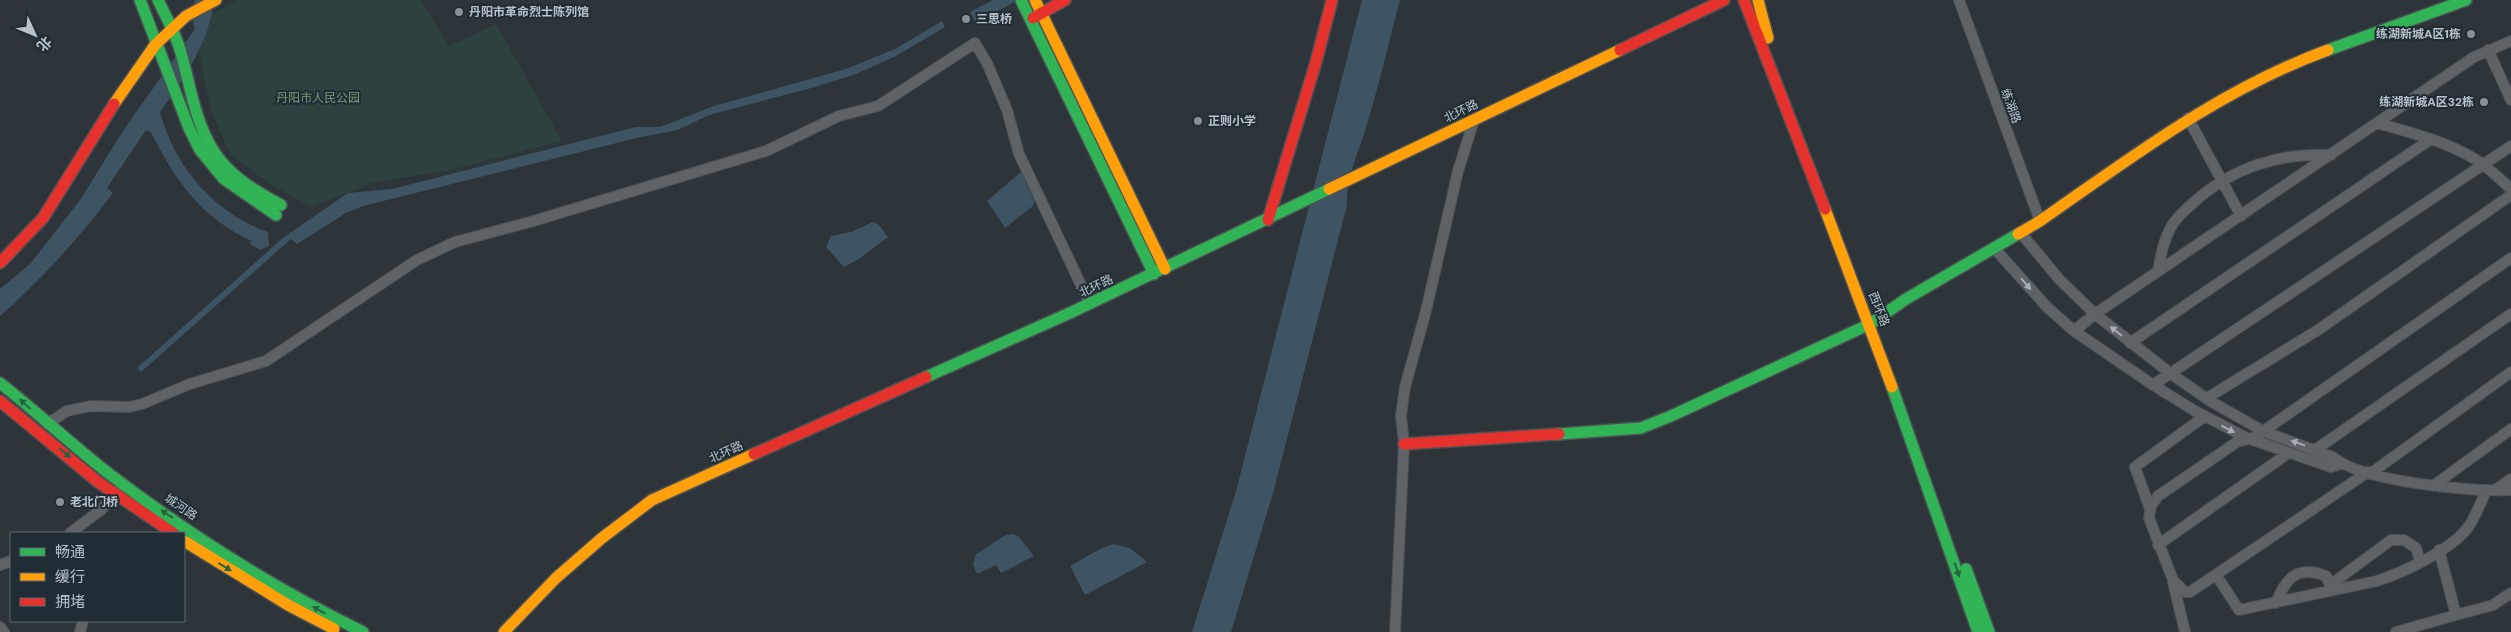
<svg xmlns="http://www.w3.org/2000/svg" width="2511" height="632" viewBox="0 0 2511 632" font-family="'DM Sans','Noto Sans SC',sans-serif">
<style>
.green{fill:#2d4240}
.water{fill:#3e5463}
.lines{fill:none;stroke-linecap:round;stroke-linejoin:round}
.street-casing{stroke:#4b5155;stroke-width:12}
.fast-casing{stroke:#4b5155;stroke-width:14}
.slow-casing{stroke:#4b5155;stroke-width:14}
.jam-casing{stroke:#4b5155;stroke-width:14}
.street{stroke:#5e6368;stroke-width:10}
.fast{stroke:#30b455;stroke-width:11}
.slow{stroke:#ff9f0a;stroke-width:11}
.jam{stroke:#e5322d;stroke-width:11}
.oneway{fill:#a7afb6}
.oneway2{fill:#276342}
.poi-dot{fill:#889198;stroke:#212d35;stroke-width:2}
.labels{text-anchor:middle;stroke-width:4;stroke-linejoin:round;paint-order:stroke}
.poi-label{font-size:12px;font-weight:bold;fill:#b9c2ca;stroke:#212d35;text-anchor:start}
.park-label{font-size:12px;fill:#799e7a;stroke:#212d35}
.street-label{font-size:12px;fill:#b9c2ca;stroke:#212d35}
</style>
<rect width="100%" height="100%" fill="#2d353a"/>
<path class="green" d="M237 0H421L449 46 496 24 562 141 450 170 372 183 311 207 270 184 230 154 210 108 194 25Z"/>
<path class="water" d="M195 0H214C209 43 185 77 160 112 174 166 215 214 268 232L269 246 260 250 250 244 252 241C202 219 174 179 151 132L146 130 107 188 113 193C79 238 42 279 0 316V289L30 264 80 200 125 128 195 29 191 9Z
M993 0H1018L976 23 970 12Z
M1362 0H1400C1388 45 1378 90 1364 134 1357 156 1345 182 1347 205L1273 493 1231 632H1192L1236 491Z
M942 21 945 27 896 56 856 74 815 87 709 115 678 130 641 137 363 206 346 213 297 244 291 239 141 372 137 368 284 237 348 193 392 189 636 127H660L714 106 846 69 895 49Z
M1021 172 1034 201 1033 206 1005 228 987 201Z
M873 222 878 224 888 237 859 259 844 267 826 247 831 236 851 232Z
M1013 534 1019 537 1034 556 1001 573 996 565 977 574 973 565 976 554 1006 535Z
M1113 544 1130 548 1147 562 1085 595 1070 566 1100 549Z"/>
<g class="lines">
<defs>
<path id="street" d="M1959 0 2040 221
M2488 50 2511 100
M2188 118 2241 216
M2378 123C2413 134 2455 143 2485 166 2494 173 2502 181 2511 189
M2020 232 2059 279 2095 314 2170 373 2210 401 2263 431 2333 457C2363 482 2471 492 2511 490
M1994 248 2047 307 2074 331 2153 385 2195 411 2247 438 2331 467 2341 464
M2158 271C2161 256 2163 241 2171 227 2176 218 2186 209 2194 202 2232 168 2280 152 2331 155
M2074 331 2095 314 2474 57 2511 41
M2130 343 2431 139
M2153 385 2511 146
M2207 398 2318 330 2511 195
M47 424 67 411 91 406 129 407 142 404 190 384 266 361 417 260 455 242 530 222 766 151 839 116 878 106 975 43 987 63 1007 110 1019 154 1090 304
M2315 450 2511 314
M2368 472 2190 592H2185L2173 580 2149 518 2151 506 2158 496 2237 442 2255 437 2511 258
M2371 473 2511 372
M2433 486 2511 429
M2495 490 2511 479
M2150 509 2135 467 2205 416
M70 533 101 510 119 489
M2158 545 2287 454
M2439 550 2456 615 2493 605 2511 593
M0 565 11 561
M2216 575 2239 610 2377 581C2404 572 2452 550 2469 526 2476 515 2481 503 2486 491
M2173 582 2185 632
M2276 603C2286 577 2298 565 2326 576L2330 585 2391 540H2404L2416 548 2420 561
M0 627 4 632
M80 632 83 621
M1395 632 1404 444 1401 416 1405 387 1426 311 1458 171 1474 120
M2396 632 2456 615"/>
<path id="fast" d="M140 0 189 128 200 150 224 179 276 215
M158 0C166 17 176 34 181 53 191 88 196 130 220 160 236 180 259 193 281 205
M1021 0 1154 274
M2328 50 2466 0
M926 377 1072 312 1329 189
M0 383C37 412 71 444 108 473 188 534 273 588 363 632
M1892 387 1978 632
M1559 434 1641 428 1671 416 1870 324 1906 299 2018 234
M1966 569 1989 632"/>
<path id="slow" d="M1035 0 1165 269
M1758 0 1768 38
M114 104 155 45 186 16 216 0
M1329 189 1620 50
M1825 209 1892 387
M2018 234 2040 221C2132 157 2221 89 2328 50
M184 541 288 605 334 629
M504 632 556 578 602 538 652 500 754 454"/>
<path id="jam" d="M1744 0 1825 209
M1033 18 1065 0
M1620 50 1724 0
M1268 220 1316 62 1332 0
M0 263 43 218 114 104
M0 401 98 482 173 533
M1404 444 1559 434
M754 454 926 377"/>
</defs>
<use href="#street" class="street-casing"/>
<use href="#fast" class="fast-casing"/>
<use href="#slow" class="slow-casing"/>
<use href="#jam" class="jam-casing"/>
<use href="#street" class="street"/>
<use href="#fast" class="fast"/>
<use href="#slow" class="slow"/>
<use href="#jam" class="jam"/>
</g>
<defs><path id="oneway-solid" d="M-6-.8H1V-3.2L6.5 0L1 3.2V.8H-6Z" transform="scale(1.25)"/></defs>
<g class="oneway">
<use href="#oneway-solid" transform="translate(2026 284) rotate(49)"/>
<use href="#oneway-solid" transform="translate(2116 331) rotate(-141)"/>
<use href="#oneway-solid" transform="translate(2228 429) rotate(27)"/>
<use href="#oneway-solid" transform="translate(2298 443) rotate(-160)"/>
</g>
<g class="oneway2">
<use href="#oneway-solid" transform="translate(25 404) rotate(-138)"/>
<use href="#oneway-solid" transform="translate(65 453) rotate(40)"/>
<use href="#oneway-solid" transform="translate(167 514) rotate(-146)"/>
<use href="#oneway-solid" transform="translate(225 567) rotate(31)"/>
<use href="#oneway-solid" transform="translate(1957 570) rotate(71)"/>
<use href="#oneway-solid" transform="translate(319 610) rotate(-150)"/>
</g>
<g class="poi-dot">
<circle cx="459" cy="12" r="5"/>
<circle cx="966" cy="19" r="5"/>
<circle cx="2471" cy="34" r="5"/>
<circle cx="2484" cy="102" r="5"/>
<circle cx="1198" cy="121" r="5"/>
<circle cx="60" cy="502" r="5"/>
</g>
<g class="labels">
<g class="poi-label">
<text x="469" y="16">丹阳市革命烈士陈列馆</text>
<text x="976" y="23">三思桥</text>
<text x="2461" y="38" text-anchor="end">练湖新城A区1栋</text>
<text x="2474" y="106" text-anchor="end">练湖新城A区32栋</text>
<text x="1208" y="125">正则小学</text>
<text x="70" y="506">老北门桥</text>
</g>
<g class="park-label">
<text x="318" y="102">丹阳市人民公园</text>
</g>
<g class="street-label">
<text transform="translate(2011 106) rotate(70)" y="4">练湖路</text>
<text transform="translate(1461 111) rotate(-26)" y="4">北环路</text>
<text transform="translate(1096 286) rotate(-25)" y="4">北环路</text>
<text transform="translate(1879 309) rotate(69)" y="4">西环路</text>
<text transform="translate(726 452) rotate(-24)" y="4">北环路</text>
<text transform="translate(181 507) rotate(34)" y="4">城河路</text>
</g>
</g>
<rect x="10" y="532" width="175" height="90" fill="#212d35" stroke="#5e6971"/>
<rect x="20" y="548" width="25" height="8" fill="#30b455" stroke="#5e6971"/>
<text x="55" y="557" font-size="15" fill="#b9c2ca">畅通</text>
<rect x="20" y="573" width="25" height="8" fill="#ff9f0a" stroke="#5e6971"/>
<text x="55" y="582" font-size="15" fill="#b9c2ca">缓行</text>
<rect x="20" y="598" width="25" height="8" fill="#e5322d" stroke="#5e6971"/>
<text x="55" y="607" font-size="15" fill="#b9c2ca">拥堵</text>
<g transform="translate(35 35) rotate(134)" stroke="#212d35" stroke-width="4" paint-order="stroke">
<path d="M0-4L9 19L0 12L-9 19Z" fill="#b9c2ca"/>
<text y="-8" font-size="14" font-weight="bold" text-anchor="middle" fill="#b9c2ca">北</text>
</g>
</svg>
